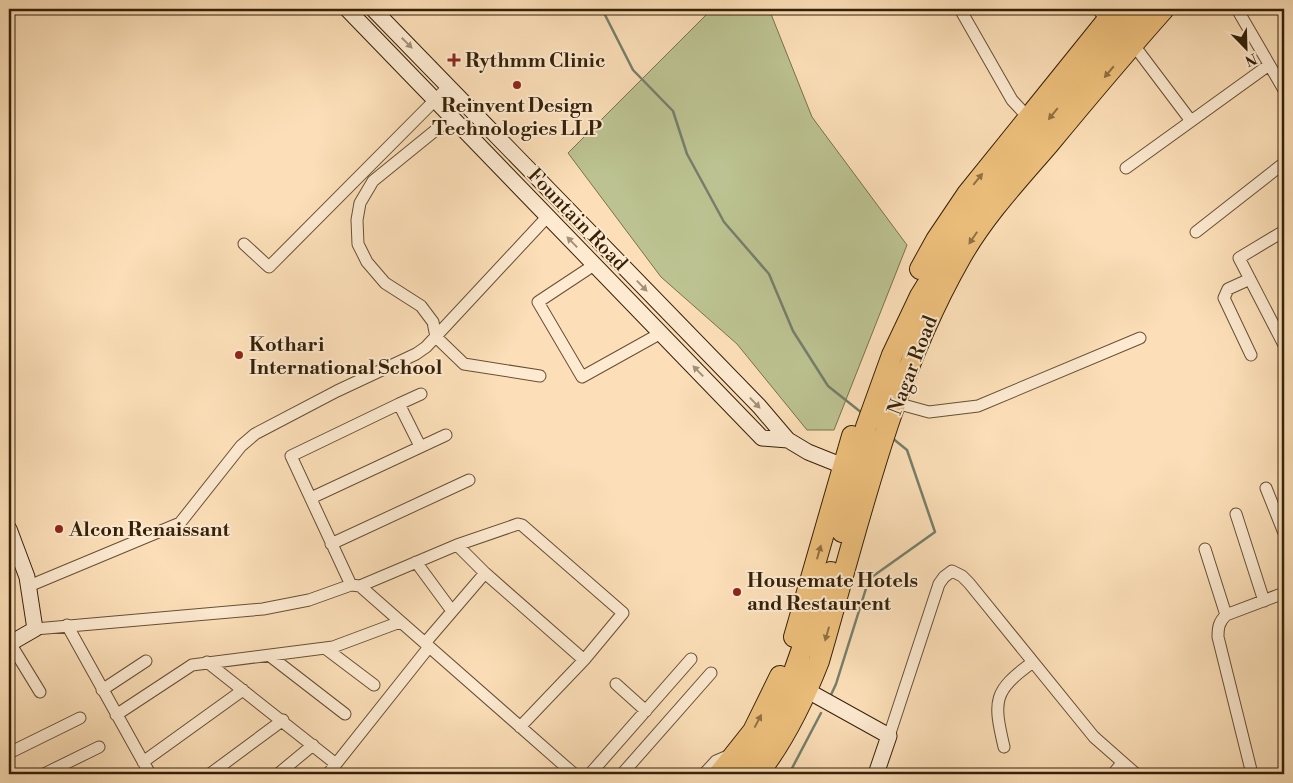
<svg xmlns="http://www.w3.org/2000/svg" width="1293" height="783" viewBox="0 0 1293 783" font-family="'Libre Bodoni',serif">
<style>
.green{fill:#bcc291;stroke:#78724c}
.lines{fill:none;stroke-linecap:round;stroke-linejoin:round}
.stream{stroke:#757f6b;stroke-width:2.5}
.street-casing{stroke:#675034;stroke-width:13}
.secondary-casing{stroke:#352108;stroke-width:17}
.highway-casing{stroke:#352108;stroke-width:22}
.street{stroke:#fdead1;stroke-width:11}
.secondary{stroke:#fdead1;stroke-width:15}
.highway{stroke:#eec07c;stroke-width:20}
.oneway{fill:#a39077}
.oneway2{fill:#927042}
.poi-dot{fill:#8f2418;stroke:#fdead1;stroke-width:2}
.labels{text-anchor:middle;stroke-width:4;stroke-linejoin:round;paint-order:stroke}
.poi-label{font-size:20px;font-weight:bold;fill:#352108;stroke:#fdead1;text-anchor:start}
.street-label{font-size:20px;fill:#352108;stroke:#fdead1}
</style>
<rect width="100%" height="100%" fill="#fcdfb8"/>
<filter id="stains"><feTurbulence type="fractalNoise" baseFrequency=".004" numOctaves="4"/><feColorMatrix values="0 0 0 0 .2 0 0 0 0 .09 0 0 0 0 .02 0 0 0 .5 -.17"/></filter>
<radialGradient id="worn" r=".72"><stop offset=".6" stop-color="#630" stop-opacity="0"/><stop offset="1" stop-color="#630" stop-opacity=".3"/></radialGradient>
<path class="green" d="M712 9H769L812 117 907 245 834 430H807L737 344 661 277 568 153Z"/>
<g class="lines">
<path class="stream" d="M602 9 633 70 673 111 687 154 724 222 769 274 793 331 828 386 862 413
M830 697 836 684 869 579 935 532 907 450 891 437
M789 774 821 713"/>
<defs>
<path id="street" d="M960 9 1012 100 1024 113
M1098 9 1101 13
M1237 9 1284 90
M1133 44 1191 121
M453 116 373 181 360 203 357 220 358 244 367 262 385 283 421 306 433 322 436 337 464 364 540 376
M1126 168 1269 65
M1284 231 1239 258 1284 345
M1196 232 1284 163
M244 244 269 267 449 86
M594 265 538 302 582 377 661 333
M1250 279 1228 289 1224 298 1251 355
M896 403 929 412 978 406 1140 338
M399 404 421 394
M1266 488 1284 533
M311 498 446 435
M1236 514 1264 601
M331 544 469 480
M1205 549 1226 615
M416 562 452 611
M351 585 291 456 399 404 420 446
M29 586 180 523 241 446 255 434 337 391 416 354 426 347 548 216
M360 586 457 545 518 524 522 525 623 613 584 660 485 573 457 545
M67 625 150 774
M35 629 263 609 309 600 351 585 360 586 574 774
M10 643 40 692
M425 643 485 573
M325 648 374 685
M270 656 345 714
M207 662 336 764
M616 684 646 711
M102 690 146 661
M116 715 192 665 333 647 400 622
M520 727 584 660
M889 736 939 584 944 577 952 571 962 576 969 583 1094 737 1136 774
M1004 747C993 700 993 691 1033 662
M9 753 80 718
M143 762 243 690
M44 774 99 747
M210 774 283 720
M278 774 313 745
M328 774 429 647
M590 774 691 659
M622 774 711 673
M704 774 716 761 730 755
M1113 774 1122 763
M1252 774 1218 637C1218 627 1219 622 1226 615L1284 593"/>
<path id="secondary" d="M347 9 762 438 788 440
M373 9 759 406 788 440 808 452 843 466
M9 529 27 577 35 629 9 644
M808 691 889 736 876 774"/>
<path id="highway" d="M920 269 936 240 967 194 1116 9
M842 532 866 427 892 355 920 296 964 225 1140 9
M794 637 852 436
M719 774 753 731 780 676
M741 774 761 747 780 711 810 626 819 609 831 572
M758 774C785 739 803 702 819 661 859 524 890 381 961 257 985 215 1018 180 1049 144 1087 98 1125 53 1164 9"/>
</defs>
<use href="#street" class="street-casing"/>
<use href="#secondary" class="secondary-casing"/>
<use href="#highway" class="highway-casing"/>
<use href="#street" class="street"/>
<use href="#secondary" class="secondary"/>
<use href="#highway" class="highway"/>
</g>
<defs><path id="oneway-solid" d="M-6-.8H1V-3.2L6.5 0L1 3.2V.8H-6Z" transform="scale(1.25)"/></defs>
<g class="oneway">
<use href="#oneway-solid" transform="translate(407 43) rotate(45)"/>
<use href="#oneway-solid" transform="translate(572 242) rotate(-134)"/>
<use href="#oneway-solid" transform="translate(642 286) rotate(46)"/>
<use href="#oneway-solid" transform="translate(698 371) rotate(-134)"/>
<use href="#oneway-solid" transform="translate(755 403) rotate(46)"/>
</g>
<g class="oneway2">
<use href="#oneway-solid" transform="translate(1109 72) rotate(130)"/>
<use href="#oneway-solid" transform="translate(1053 114) rotate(129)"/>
<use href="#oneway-solid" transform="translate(978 179) rotate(-51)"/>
<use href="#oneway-solid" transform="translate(973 238) rotate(124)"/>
<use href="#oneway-solid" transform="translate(819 552) rotate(-74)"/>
<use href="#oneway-solid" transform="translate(827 634) rotate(106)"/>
<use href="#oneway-solid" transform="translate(758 721) rotate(-62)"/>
</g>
<g class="poi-dot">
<path d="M451.5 52.5h5v5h5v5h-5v5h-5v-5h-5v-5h5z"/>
<circle cx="517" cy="85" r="5"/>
<circle cx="239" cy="355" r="5"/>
<circle cx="59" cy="529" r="5"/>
<circle cx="737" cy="592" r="5"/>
</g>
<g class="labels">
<g class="poi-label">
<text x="465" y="67">Rythmm Clinic</text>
<text x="517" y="112" text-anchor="middle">Reinvent Design<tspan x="517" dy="23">Technologies LLP</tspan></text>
<text x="249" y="351">Kothari<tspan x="249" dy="23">International School</tspan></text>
<text x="69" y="536">Alcon Renaissant</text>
<text x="747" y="587">Housemate Hotels<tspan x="747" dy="23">and Restaurent</tspan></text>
</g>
<g class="street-label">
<text transform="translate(578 219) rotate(46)" y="7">Fountain Road</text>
<text transform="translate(912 365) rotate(-69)" y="7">Nagar Road</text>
</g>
</g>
<rect width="1293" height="783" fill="none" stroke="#fcdfb8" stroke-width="30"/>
<rect x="10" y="10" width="1273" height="763" fill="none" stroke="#352108" stroke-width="2.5"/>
<rect x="15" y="15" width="1263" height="753" fill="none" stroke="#352108"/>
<g transform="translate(1246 48) rotate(157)" stroke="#fdead1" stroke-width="4" paint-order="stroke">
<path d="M0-4L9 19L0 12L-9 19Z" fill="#352108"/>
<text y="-8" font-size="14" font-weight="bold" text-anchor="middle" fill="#352108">N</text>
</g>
<rect width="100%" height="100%" filter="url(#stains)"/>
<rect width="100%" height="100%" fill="url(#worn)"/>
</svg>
